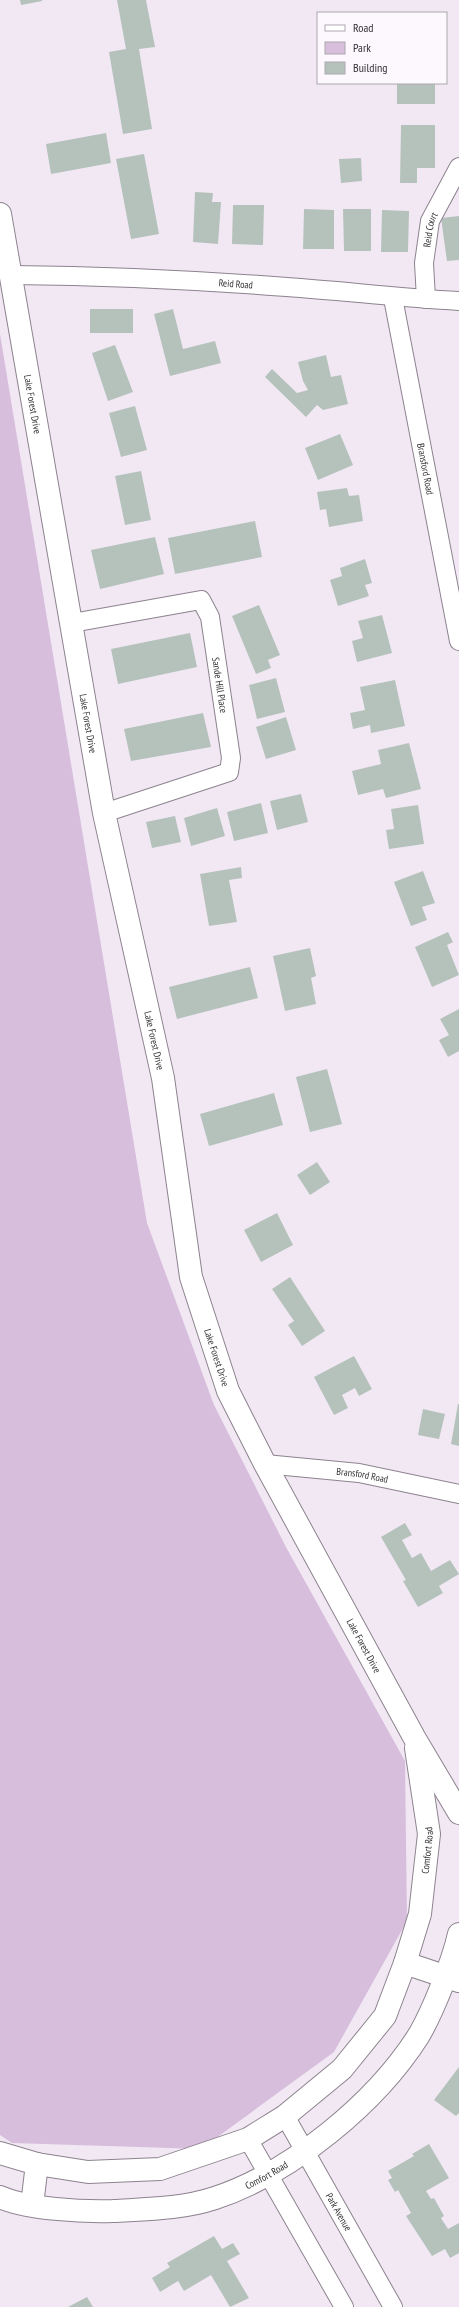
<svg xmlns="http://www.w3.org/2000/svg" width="459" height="2307" viewBox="0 0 459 2307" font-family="'PT Sans Narrow',sans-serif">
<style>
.green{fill:#d7bedd}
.building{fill:#b4c2bb}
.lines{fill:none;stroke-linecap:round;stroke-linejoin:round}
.street-casing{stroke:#8c838e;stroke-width:20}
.secondary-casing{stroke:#8c838e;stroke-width:24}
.street{stroke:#fff;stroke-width:18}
.secondary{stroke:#fff;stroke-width:22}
.labels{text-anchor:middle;stroke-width:3;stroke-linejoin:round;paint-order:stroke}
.street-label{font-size:10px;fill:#343135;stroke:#fdf7fe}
</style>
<rect width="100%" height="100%" fill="#f2e8f4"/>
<path class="green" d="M0 334 147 1223 214 1405 287 1549 405 1761 407 1921 334 2052 201 2149 12 2143 0 2135Z"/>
<path class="building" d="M20 0H42V1L21 5Z
M117 0H146L155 47 139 49 152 129 123 134 109 52 126 49Z
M397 83H435V104H397Z
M401 125H435V168H417V183H400Z
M106 133 111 163 51 174 46 144Z
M144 154 159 234 131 239 116 159Z
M361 158 362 181 341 183 339 159Z
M195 192 213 193 212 202H221L218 244 193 242Z
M233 205H264L263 245 232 244Z
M304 209 334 210V249H303Z
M343 209H371V251H344Z
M382 210 409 211 408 252H381Z
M459 216V260L447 261 441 218Z
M90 309H133V333H90Z
M173 309 183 349 215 341 221 363 170 376 154 314Z
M115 345 133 392 108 401 92 353Z
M326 355 331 377 341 375 348 404 323 410 317 405 306 417 265 377 272 369 297 393 308 390 303 381 298 362Z
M135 406 147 450 121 457 109 413Z
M340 434 353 465 318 480 305 448Z
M141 471 151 520 125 525 115 476Z
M347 488 349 496 359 495 363 521 329 527 326 509 320 510 317 492Z
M255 521 262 557 175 574 168 538Z
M155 537 164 574 100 589 91 550Z
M365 559 372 583 365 585 369 596 338 606 330 580 342 576 340 568Z
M259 605 280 655 268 660 271 668 256 674 232 616Z
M382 615 392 653 357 662 352 641 363 638 358 621Z
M190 633 197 667 118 684 111 649Z
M276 678 285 712 257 719 249 685Z
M395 680 405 726 371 733 370 725 353 729 350 713 365 710 360 687Z
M203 713 211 747 131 761 124 729Z
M286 717 296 750 266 759 256 727Z
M409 743 421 789 386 798 383 789 358 795 352 771 381 764 378 750Z
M301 794 308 822 277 830 270 801Z
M261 803 268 833 234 841 227 812Z
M418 805 424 844 389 849 386 830 394 829 391 809Z
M217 808 225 836 191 846 184 818Z
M175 816 181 842 152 848 146 822Z
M241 867 242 878 229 880 237 922 209 926 200 874Z
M423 871 435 903 422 907 427 920 411 926 394 882Z
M448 932 453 942 447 945 459 975 432 987 415 947Z
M310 948 316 976 311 978 316 1004 285 1011 273 956Z
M250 967 258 998 177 1019 169 987Z
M459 1009V1051L448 1057 439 1040 449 1035 440 1019Z
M327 1069 342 1124 310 1132 296 1077Z
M274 1093 283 1125 209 1146 200 1114Z
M317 1162 330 1182 310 1195 297 1175Z
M277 1213 293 1245 261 1262 244 1230Z
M290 1277 325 1331 302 1346 288 1325 294 1321 272 1289Z
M354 1356 372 1389 359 1396 355 1388 342 1395 348 1408 334 1415 314 1377Z
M458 1404H459V1446L451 1444Z
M423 1409 445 1414 439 1439 418 1435Z
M405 1523 412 1535 402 1540 412 1558 421 1553 431 1571 450 1560 459 1574 439 1586 443 1593 418 1607 403 1581 406 1580 381 1537Z
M459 2067V2113L456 2116 434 2100Z
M429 2144 449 2178 426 2191 431 2199 434 2198 444 2216 441 2218 448 2229 459 2223V2253L450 2258 445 2249 432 2256 406 2216 411 2213 398 2190 395 2192 388 2180 392 2178 388 2171 414 2156 412 2154Z
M214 2236 222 2249 233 2243 240 2254 227 2261 249 2298 230 2307 211 2275 184 2291 178 2281 160 2292 152 2278 170 2267 167 2263Z
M87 2297 93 2307H68Z"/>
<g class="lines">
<defs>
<g id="street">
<path id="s1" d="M12 275C104 276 195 280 287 287 344 291 401 298 459 301"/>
<path id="s2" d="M393 298 459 641"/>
<path id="s3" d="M426 299 424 263 430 221 459 167"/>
<path id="s4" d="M72 623 201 600 210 617 231 758 229 772 104 813"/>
<path id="s5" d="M265 1464 359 1473 459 1494"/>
<path id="s6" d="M285 2116 393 2307"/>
<path d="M248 2139 344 2307"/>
</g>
<g id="secondary">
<path id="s7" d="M0 214 104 813 163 1078 191 1277 228 1391 265 1464 414 1737 459 1813"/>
<path d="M405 1963 459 1981"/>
<path id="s8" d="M0 2153 37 2164 88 2172 160 2169 248 2139 285 2116 342 2069 385 2016 405 1963 420 1914 429 1834 416 1748"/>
<path id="s9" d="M0 2197C27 2209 83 2212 113 2211 147 2209 182 2209 215 2198 291 2173 376 2103 419 2035 433 2011 453 1961 459 1934"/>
<path d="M32 2205 37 2164"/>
</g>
</defs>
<use href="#street" class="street-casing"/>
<use href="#secondary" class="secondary-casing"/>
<use href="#street" class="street"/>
<use href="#secondary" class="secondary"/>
</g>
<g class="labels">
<g class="street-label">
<text dy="4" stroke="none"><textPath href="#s3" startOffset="70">Reid Court</textPath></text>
<text dy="4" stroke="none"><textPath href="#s1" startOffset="224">Reid Road</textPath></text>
<text dy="4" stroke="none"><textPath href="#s7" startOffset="193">Lake Forest Drive</textPath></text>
<text dy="4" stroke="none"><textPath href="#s2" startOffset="174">Bransford Road</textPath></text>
<text dy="4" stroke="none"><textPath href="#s4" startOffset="219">Sande Hill Place</textPath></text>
<text dy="4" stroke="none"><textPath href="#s7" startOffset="517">Lake Forest Drive</textPath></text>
<text dy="4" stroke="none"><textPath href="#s7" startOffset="841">Lake Forest Drive</textPath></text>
<text dy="4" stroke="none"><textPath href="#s7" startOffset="1165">Lake Forest Drive</textPath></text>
<text dy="4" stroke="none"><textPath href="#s5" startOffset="98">Bransford Road</textPath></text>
<text dy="4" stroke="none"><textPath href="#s7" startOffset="1489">Lake Forest Drive</textPath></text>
<text dy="4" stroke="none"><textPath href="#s8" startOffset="613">Comfort Road</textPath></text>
<text dy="4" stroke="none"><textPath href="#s9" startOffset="274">Comfort Road</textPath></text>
<text dy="4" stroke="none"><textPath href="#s6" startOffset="110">Park Avenue</textPath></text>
</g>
</g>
<rect x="317" y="12" width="130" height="72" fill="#fdf7fe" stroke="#ada8ae"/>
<rect x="325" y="25" width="20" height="6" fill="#ffffff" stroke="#ada8ae"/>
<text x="353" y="32" font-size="12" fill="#343135">Road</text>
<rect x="325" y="42" width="20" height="12" fill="#d7bedd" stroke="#ada8ae"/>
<text x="353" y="52" font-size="12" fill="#343135">Park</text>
<rect x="325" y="62" width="20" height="12" fill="#b4c2bb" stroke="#ada8ae"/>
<text x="353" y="72" font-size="12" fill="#343135">Building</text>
</svg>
